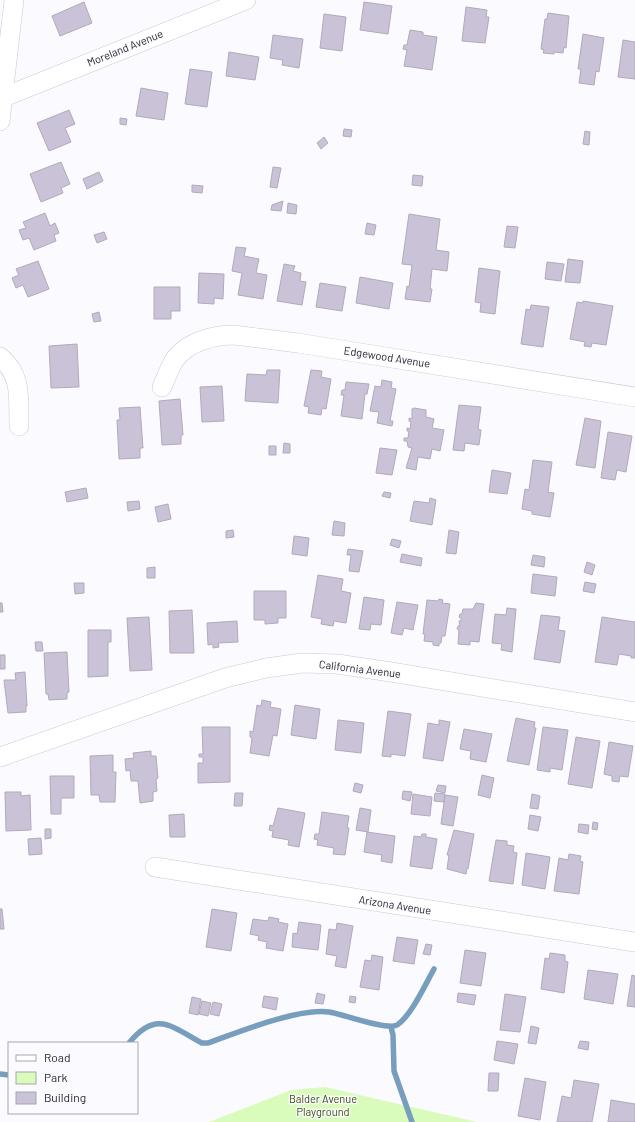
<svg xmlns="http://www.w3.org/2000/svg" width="635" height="1122" viewBox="0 0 635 1122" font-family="Barlow,sans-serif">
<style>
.green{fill:#d9fbbb}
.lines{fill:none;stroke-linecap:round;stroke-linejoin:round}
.stream{stroke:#779fbd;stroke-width:5.5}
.building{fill:#cac3d7;stroke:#b1a9bc}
.minor-casing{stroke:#ccc6da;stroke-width:20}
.minor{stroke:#fff;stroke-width:19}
.labels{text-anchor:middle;stroke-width:3;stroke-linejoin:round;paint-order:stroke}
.street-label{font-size:11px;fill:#29272f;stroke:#fbfafe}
.park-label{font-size:11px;fill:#335204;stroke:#fbfafe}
</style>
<rect width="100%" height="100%" fill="#fbfafe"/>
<path class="green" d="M325 1087 477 1122H209L291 1090Z"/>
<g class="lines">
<path class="stream" d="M391 1027 393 1035 394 1071 412 1122
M129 1043C156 1010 171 1026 202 1043H208C239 1032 297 1008 329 1012 343 1014 387 1031 397 1025 411 1016 425 985 434 969
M0 1074 9 1075"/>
</g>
<path class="building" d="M84 2 92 23 60 36 52 16Z
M364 2 392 6 388 34 360 30Z
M466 7 487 10 486 17H489L485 43 462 41Z
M548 13 569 16 566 48 564 47 563 53 554 52V54L543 53 544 50 541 49 545 19H547Z
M324 14 346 17 342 51 320 48Z
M410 30 423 32V35L437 37 432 70 404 66 407 50 403 49 404 45H407Z
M583 34 604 38 599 72 596 71 594 85 579 83 581 69H578Z
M273 35 303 39 299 68 282 65 283 60 270 58Z
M623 40 635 42V79L618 77Z
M229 52 259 57 255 80 226 76Z
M190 69 212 72 207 107 185 104Z
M141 88 168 93 164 120 136 116Z
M69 110 75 124 65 128 71 142 49 151 37 123Z
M120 118 127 119 126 125 120 124Z
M344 129 352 130 351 137 343 136Z
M585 131 590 132 589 145 583 144Z
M324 137 328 143 321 149 317 143Z
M61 162 70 184 61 188 63 193 41 202 30 174Z
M273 167 281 168 277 188 270 187Z
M99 172 103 181 87 189 83 179Z
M413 175 423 176 422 186 412 185Z
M192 185 203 186 202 193 192 192Z
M283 201 281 211 271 210 272 205Z
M288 203 297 205 296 214 287 213Z
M45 213 50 226 55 223 59 233 54 235 56 241 34 250 29 238 23 240 19 230 26 228 23 222Z
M409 214 440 219 436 250 449 252 447 271 432 269 430 289H432L430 302 405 299 407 286 409 287 412 265 402 264Z
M367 223 376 225 374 235 365 234Z
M507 226 518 227 515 248 504 247Z
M104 232 107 239 97 243 94 235Z
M236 247 246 248 244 256 259 259 256 273 267 275 263 299 238 295 242 273 232 271Z
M568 259 583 261 580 283 565 282Z
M38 261 49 289 28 297 23 285 16 288 12 278 19 275 16 269Z
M547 262 564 264 561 281 545 279Z
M284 264 295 266 293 271 301 273 300 281 306 282 302 305 277 301Z
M479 268 500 271 495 314 480 312 481 303 475 302Z
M199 273 224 274 223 299 214 298V304L198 303Z
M360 277 393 283 389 309 356 303Z
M320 283 346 287 342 311 316 307Z
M154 287H180V311H171V319H154Z
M583 301 613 306 606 345 592 343 591 347 584 346 585 342 570 339 577 302 583 303Z
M531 305 549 307 543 347 521 344 526 309 530 310Z
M99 312 101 321 94 322 92 314Z
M77 344 79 387 51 388 49 346Z
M267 370H280L278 403 245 401 247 374 266 375Z
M311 370 322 371 321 377 331 379 326 409 322 408 321 415 308 413 309 407 304 406Z
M382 380 392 382 391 388 396 389 390 421H393L392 426 377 423 379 412 370 411 375 386 381 387Z
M346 382 369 384 367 394H365L362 419 341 416 344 395H341L342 390H345Z
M222 386 224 421 202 422 200 387Z
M180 399 183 435H181V444L162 445 159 401Z
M459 405 481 407 478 429 481 430 479 445 465 443 464 451 453 450Z
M140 407 143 448H140V458L119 459 117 420H120L119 408Z
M414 408 426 410V417L434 419 432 428 444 430 440 451 432 449 430 459 418 457 416 470 406 468 412 448 408 447 407 441H404V438H408L409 431H407V428L410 429 411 422 409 421V418L412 419V409Z
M585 418 601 421 595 468 576 465Z
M608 432 632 436 626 472 617 470 615 480 601 478Z
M284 443 290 444V453H283Z
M269 446H276V455H269Z
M380 448 397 450 392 475 376 473Z
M533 460 552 462 548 492 554 493 550 517 532 514V511L522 509 525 489 529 490Z
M492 470 511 473 507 494 489 492Z
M86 488 88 498 67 502 65 492Z
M384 492 391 493 390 498 382 496Z
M430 498 436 500 432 525 410 521 414 501 429 503Z
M139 501 140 509 128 511 127 502Z
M168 504 171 519 158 522 155 507Z
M334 521 345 523 344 536 332 535Z
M233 530 234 537 226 538V531Z
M449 530 459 532 456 554 446 553Z
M294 536 309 538 307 556 292 554Z
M392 539 401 541 399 548 390 545Z
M348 549 363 551 359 572 349 571 351 555H347Z
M402 554 422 558 421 566 400 562Z
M533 555 545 557 544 567 531 565Z
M587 562 595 565 592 575 584 572Z
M155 567V578H147V568Z
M533 574 557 577 555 596 531 593Z
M318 575 343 579 341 591 351 593 346 623 334 621 333 626 321 624 322 619 311 617Z
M585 582 596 584 594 593 583 591Z
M74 583H84V593L75 594Z
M254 591H286V618H278V623L265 624V620H254Z
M364 597 384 600 381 625 371 624 370 630 359 629Z
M439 599 443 600 442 603 450 604 445 636H442L441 643H439V646L433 645V642L424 641 425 634H423L427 600 438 601Z
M397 602 418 605 413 630 404 628 402 635 391 633Z
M0 603H2L3 612H0Z
M476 603 484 604 479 642 470 641V645L458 644 459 630 457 629 458 626H460L459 621H461V618L459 617 460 614H462L463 609H473Z
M507 608 516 609 512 652 501 650 502 644 492 643 495 614 506 615Z
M192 610 194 653H170L169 611Z
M541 615 560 617 558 630 565 631 560 663 534 659Z
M149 617 152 670 130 671 127 618Z
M602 617 635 622V658H631V656L619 654 617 665 595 662Z
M237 621 238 642 218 643 219 647 213 648V644L208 645 207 623Z
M88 630H111V642H108V676L88 677Z
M35 642H42L43 651H36Z
M67 652 69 692 67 693V699L49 700 48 694H46L44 653Z
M0 655H5V669H0Z
M25 672 27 706H26V712L8 713 4 680H16L15 673Z
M262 700 271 702 270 707 281 709 277 736 273 735 269 756 250 753 252 738 250 737V731L253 732 257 705 261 706Z
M295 705 320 709 316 739 291 735Z
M388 711 411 714 405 756 391 754V757L382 756Z
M516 718 535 722 534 728H536L529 765 507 761Z
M338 720 364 723 361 753 335 750Z
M439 720 450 722 443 761 423 758 428 723 439 725Z
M202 727H230V782L198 783V763H203V757H199V754H203Z
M543 727 568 730 562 770 550 768V772L537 770Z
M464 729 492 734 486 762 470 759 471 751 460 749Z
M576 737 600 741 592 788 568 784Z
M609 742 633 746 628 777 620 776 619 782 612 781V776L604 774Z
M151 751V756H156L158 778 156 779 157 791 153 792V801L140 803 138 781H131L130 770 126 771 125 759 134 758 133 753Z
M113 755V772H116L115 802H100L99 795H91L90 756Z
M482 775 494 778 490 798 478 795Z
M50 776H74V798H61V814H51Z
M355 783 363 785 361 793 353 791Z
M438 785 446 786 445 793 436 791Z
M403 791 412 792 410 801 402 799Z
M5 792H21V796L30 795 31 830 6 831Z
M235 793H243L242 806H234Z
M435 793 445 794 444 802 434 801Z
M413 794 432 797 430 816 411 814Z
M532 794 540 796 538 809 530 808Z
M445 795 458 797 453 826 441 824Z
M278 808 305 813 299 847 288 845 289 840 272 837 273 831 269 830 270 825 273 826Z
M360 808 371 810 368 832 356 830Z
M322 812 349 816 347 828H349L345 855 333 854 334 848 317 845 318 840 314 839 315 834H319Z
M184 814 185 837H170L169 815Z
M530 815 541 817 538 831 528 829Z
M593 822 598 823 597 830 592 829Z
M579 824 589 825 588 834 578 832Z
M45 829H51V838L45 839Z
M454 830 474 834 468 869 467 868 466 874 447 869 449 855H447Z
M367 832 395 836 392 863 381 861 382 855 364 852Z
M422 834H426V837L437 839 432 869 410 866 414 836 421 837Z
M41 838 42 854 29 855 28 839Z
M496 840 507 841V845L514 846 513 852 517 853 513 884 489 881Z
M526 853 550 857 545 889 522 885Z
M569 854 581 856 580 861 583 862 579 894 554 891 559 858 568 860Z
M0 909H2L4 929H0Z
M212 909 237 913 231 951 206 947Z
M269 917 279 919 278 922 288 924 283 951 266 948 267 942 258 940 259 936 250 934 253 919 268 921Z
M299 922 321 925 318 950 292 947 293 933 297 934Z
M337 923 353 926 346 968 335 966 337 956 326 954 329 929 336 930Z
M397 937 418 940 414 964 393 961Z
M426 944 432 945 430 955 423 954Z
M465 950 486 953 481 986 460 983Z
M550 953 565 955V961L568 962 564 993 541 989 545 958 549 959Z
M372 955 383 957 379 990 360 987 365 960 371 961Z
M588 970 618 974 613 1004 584 999Z
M632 975 635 976V1007L627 1006Z
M317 993 325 995 323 1004 315 1003Z
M458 993 476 995 474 1005 457 1002Z
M505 994 526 997 520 1032 500 1030Z
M264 996 278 998 276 1010 262 1007Z
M350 996 356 997 355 1003 349 1002Z
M192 997 201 999 198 1015 189 1013Z
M202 1001 211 1003 208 1016 199 1014Z
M213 1002 222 1004 219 1016 210 1014Z
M531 1026 539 1028 536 1044 528 1043Z
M497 1041 518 1044 514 1064 494 1060Z
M580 1041 589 1042 588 1050 578 1048Z
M489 1073H499L498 1091H488Z
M525 1078 546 1082 540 1120 518 1116Z
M574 1080 599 1084 592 1122H557L562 1096 571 1098Z
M611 1100 635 1104V1122H608Z"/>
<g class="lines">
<defs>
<path id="minor" d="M4 97 246 0
M0 121 14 0
M0 357C23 376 18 399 19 426
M162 387C166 378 170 367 175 359 189 341 214 335 234 335L298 343 635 397
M0 757 225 678 266 668 302 663 337 664 391 672 635 712
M155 867 635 942"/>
</defs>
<use href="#minor" class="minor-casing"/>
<use href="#minor" class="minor"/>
</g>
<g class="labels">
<g class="street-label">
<text transform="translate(125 48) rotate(-22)" y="4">Moreland Avenue</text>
<text transform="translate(387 357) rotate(9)" y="4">Edgewood Avenue</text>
<text transform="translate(360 669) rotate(7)" y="4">California Avenue</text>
<text transform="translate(395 905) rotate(9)" y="4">Arizona Avenue</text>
</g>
<g class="park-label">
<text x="323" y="1103">Balder Avenue<tspan x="323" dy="13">Playground</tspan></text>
</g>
</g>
<rect x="8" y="1042" width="130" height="72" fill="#fbfafe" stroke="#a7a6ab"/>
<rect x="16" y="1055" width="20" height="6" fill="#ffffff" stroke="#a7a6ab"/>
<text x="44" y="1062" font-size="12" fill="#29272f">Road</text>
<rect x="16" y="1072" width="20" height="12" fill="#d9fbbb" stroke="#a7a6ab"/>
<text x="44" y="1082" font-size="12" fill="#29272f">Park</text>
<rect x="16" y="1092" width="20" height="12" fill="#cac3d7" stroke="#a7a6ab"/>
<text x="44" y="1102" font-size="12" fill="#29272f">Building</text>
</svg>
